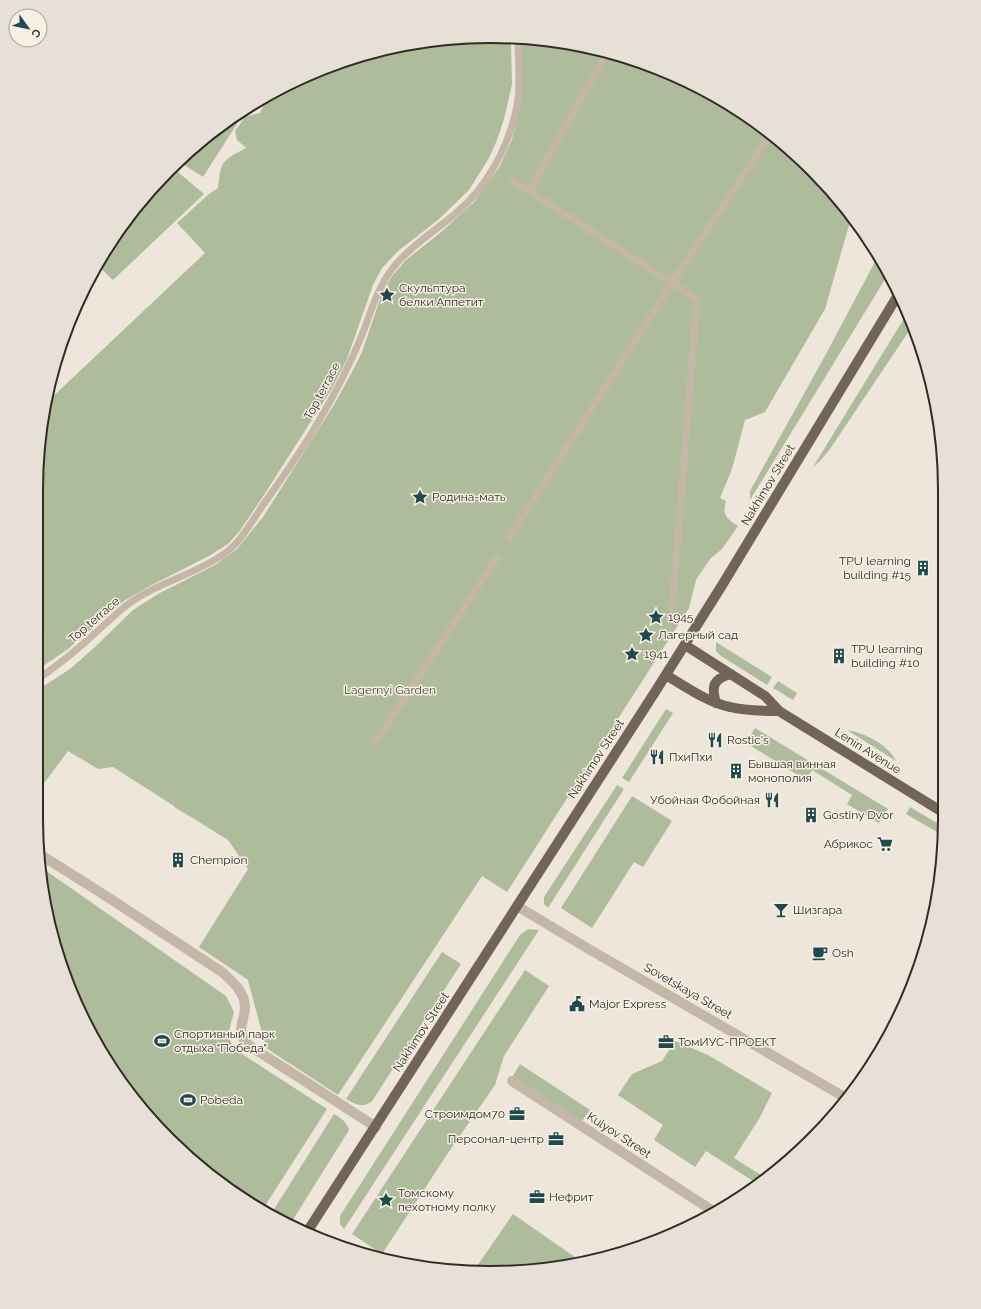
<svg xmlns="http://www.w3.org/2000/svg" width="981" height="1309" viewBox="0 0 981 1309" font-family="Raleway,sans-serif">
<style>
.green{fill:#afbc9b}
.lines{fill:none;stroke-linecap:round;stroke-linejoin:round}
.pedestrian{stroke:#c5b7a7;stroke-width:7}
.minor{stroke:#c5b7a7;stroke-width:10}
.tertiary{stroke:#c5b7a7;stroke-width:10}
.primary{stroke:#736459;stroke-width:10}
.labels{text-anchor:middle;stroke-width:3;stroke-linejoin:round;paint-order:stroke}
.poi-label{font-size:12px;fill:#322b27;stroke:#f7f0e5;text-anchor:start}
.street-label{font-size:12px;fill:#322b27;stroke:#f7f0e5}
.park-label{font-size:12px;fill:#404e2d;stroke:#f7f0e5}
.rim{fill:none;stroke:#322b27;stroke-width:2}
</style>
<rect width="100%" height="100%" fill="#eee6da"/>
<path class="green" d="M461 37 511 39 512 84 504 119 497 140 489 158 469 190 438 220 398 251 382 268 373 285 347 359 331 390 264 495 239 532 228 544 209 556 148 587 124 601 68 649 36 671 37 461 47 402 205 253 177 223 209 194 218 188C221 160 222 161 246 148L237 140 235 131 245 117 260 113 267 97 290 83 325 70 329 73 340 64 373 51Z
M521 39 550 40 637 60 718 97 790 149 852 215 825 309 765 412 745 420 732 469 720 498 726 501C722 515 726 518 738 526L722 549 710 559 696 580 689 608 507 892 482 876 338 1095 266 1048 248 980 199 947 248 869 228 840 186 814 174 807V806L113 767 98 769 68 751 36 794V691L70 669 95 647 133 610 158 594 215 565 237 549 263 517 335 403 354 368 362 352 382 293 392 276 406 260 440 233 474 202 500 166 512 139 521 103Z
M236 116 240 119 203 177 178 161 214 130Z
M172 167 204 194 113 280 98 266 112 238Z
M877 258 887 276 750 500V491L826 354Z
M908 312 913 325 830 449 820 461 813 467Z
M716 642 772 677 767 685 721 656 716 651Z
M778 681 797 693 793 700 773 688Z
M666 709 673 713 629 782 622 778Z
M755 728 888 809 879 823 847 804 852 795 812 770 806 780 746 743Z
M847 730C864 733 888 744 896 761Z
M617 785 624 789 548 908 544 904V897Z
M632 796 672 821 643 867 634 862 592 928 561 908Z
M910 807 944 827V836L906 814Z
M42 868 226 996 234 1012 228 1035 233 1048 327 1109 263 1209 191 1160 130 1095 97 1046 52 936Z
M528 929 539 930 344 1229 340 1224V1216L520 935Z
M442 952 461 964 372 1101C363 1109 355 1104 346 1099Z
M525 970 549 986 504 1056 495 1085 448 1153 382 1254 352 1234Z
M675 1041 708 1055 772 1093 759 1119 734 1158 761 1175 756 1183 706 1151 695 1167 654 1140 663 1125 618 1095 632 1074 662 1061Z
M520 1064 590 1110 582 1121 513 1076Z
M334 1114C341 1118 347 1122 349 1130L289 1226 271 1214Z
M513 1214 582 1262 520 1272 475 1269Z"/>
<g class="lines">
<path class="pedestrian" d="M512 180 697 299 672 611
M529 191 607 53
M509 538 672 283 770 135
M36 680C53 669 68 657 83 644 98 631 112 617 127 605 156 583 194 575 224 554 241 542 252 521 263 505 282 478 301 452 317 424 335 394 351 363 364 330 372 308 378 288 392 269 407 249 436 230 455 214 487 188 509 146 517 106 521 84 518 61 518 39
M375 743 497 558"/>
<path class="minor" d="M41 855 106 896 222 972C232 981 245 992 245 1007 245 1018 238 1027 243 1038 246 1046 260 1052 267 1057L376 1127
M512 1081 713 1211"/>
<path class="tertiary" d="M517 906 587 948 846 1098"/>
<path class="primary" d="M685 645 765 696 779 711 944 813
M666 675C686 687 707 702 730 707 746 711 763 711 779 711
M716 703C711 686 713 679 731 674
M307 1232 655 692 721 587 898 295"/>
</g>
<defs>
<symbol id="sight-bare" viewBox="-9 -9 18 18"><path d="M0-6L1.8-2.2L6-1.7L2.9 1.2L3.7 5.4L0 3.3L-3.7 5.4L-2.9 1.2L-6-1.7L-1.8-2.2Z" fill="#214950" stroke="#f7f0e5" stroke-width="2.5" paint-order="stroke"/></symbol>
<symbol id="building-bare" viewBox="-9 -9 18 18"><path d="M-4-6H4V6H1V3H-1V6H-4ZM-2.5-4.3h1.7v1.8h-1.7ZM.8-4.3h1.7v1.8H.8ZM-2.5-1h1.7V.8h-1.7ZM.8-1h1.7V.8H.8Z" fill="#214950" stroke="#f7f0e5" stroke-width="2.5" paint-order="stroke"/></symbol>
<symbol id="restaurant-bare" viewBox="-9 -9 18 18"><path d="M-5-6h1v4h1v-4h1v4h1v-4h1v5L-1.5 .5V6h-2V.5L-5-1ZM5-6V6H3V1.5H1.5Q1.5-4 5-6Z" fill="#214950" stroke="#f7f0e5" stroke-width="2.5" paint-order="stroke"/></symbol>
<symbol id="supermarket-bare" viewBox="-9 -9 18 18"><path d="M-6-5.5h2.5l.6 2H6L4.5 2H-2.5L-4.4-4H-6ZM-1.5 3.2a1.3 1.3 0 1 0 .1 0ZM3 3.2a1.3 1.3 0 1 0 .1 0Z" fill="#214950" stroke="#f7f0e5" stroke-width="2.5" paint-order="stroke"/></symbol>
<symbol id="bar-bare" viewBox="-9 -9 18 18"><path d="M-6-5H6L.8 .8V4.5H3.5V6h-7V4.5H-.8V.8Z" fill="#214950" stroke="#f7f0e5" stroke-width="2.5" paint-order="stroke"/></symbol>
<symbol id="cafe-bare" viewBox="-9 -9 18 18"><path d="M-5.5-4.5H6V0H3Q3 3.5 0 3.5H-2.5Q-5.5 3.5-5.5 0ZM3-3.2v2h1.7v-2ZM-6 4.5H4V6H-6Z" fill="#214950" stroke="#f7f0e5" stroke-width="2.5" paint-order="stroke"/></symbol>
<symbol id="civic-bare" viewBox="-9 -9 18 18"><path d="M-.6-6.5H3V-4.5H.6V-3L4-1V1h2V6H-6V1h2V-1L-.6-3ZM-1.2 2.5V6h2.4V2.5Z" fill="#214950" stroke="#f7f0e5" stroke-width="2.5" paint-order="stroke"/></symbol>
<symbol id="stadium-bare" viewBox="-9 -9 18 18"><path d="M0-5a6.5 5 0 1 0 0 10a6.5 5 0 1 0 0-10ZM-3.5-1.8h7v3.6h-7Z" fill="#214950" stroke="#f7f0e5" stroke-width="2.5" paint-order="stroke"/></symbol>
<symbol id="office-bare" viewBox="-9 -9 18 18"><path d="M-6-3h4V-5.5h4V-3h4V5H-6ZM-1-4.5V-3h2v-1.5ZM-6 0V1H6V0Z" fill="#214950" stroke="#f7f0e5" stroke-width="2.5" paint-order="stroke"/></symbol>
</defs>
<g fill-rule="evenodd">
<use href="#sight-bare" x="376" y="284" width="22" height="22"/>
<use href="#sight-bare" x="409" y="486" width="22" height="22"/>
<use href="#building-bare" x="912" y="557" width="22" height="22"/>
<use href="#sight-bare" x="645" y="606" width="22" height="22"/>
<use href="#sight-bare" x="635" y="624" width="22" height="22"/>
<use href="#sight-bare" x="621" y="643" width="22" height="22"/>
<use href="#building-bare" x="828" y="645" width="22" height="22"/>
<use href="#restaurant-bare" x="704" y="729" width="22" height="22"/>
<use href="#restaurant-bare" x="646" y="746" width="22" height="22"/>
<use href="#building-bare" x="725" y="760" width="22" height="22"/>
<use href="#restaurant-bare" x="761" y="789" width="22" height="22"/>
<use href="#building-bare" x="800" y="804" width="22" height="22"/>
<use href="#supermarket-bare" x="874" y="833" width="22" height="22"/>
<use href="#building-bare" x="167" y="849" width="22" height="22"/>
<use href="#bar-bare" x="770" y="899" width="22" height="22"/>
<use href="#cafe-bare" x="809" y="942" width="22" height="22"/>
<use href="#civic-bare" x="566" y="993" width="22" height="22"/>
<use href="#stadium-bare" x="151" y="1030" width="22" height="22"/>
<use href="#office-bare" x="655" y="1031" width="22" height="22"/>
<use href="#stadium-bare" x="177" y="1089" width="22" height="22"/>
<use href="#office-bare" x="506" y="1103" width="22" height="22"/>
<use href="#office-bare" x="545" y="1128" width="22" height="22"/>
<use href="#office-bare" x="526" y="1186" width="22" height="22"/>
<use href="#sight-bare" x="375" y="1189" width="22" height="22"/>
</g>
<g class="labels">
<g class="poi-label">
<text x="399" y="292">Скульптура<tspan x="399" dy="14">белки Аппетит</tspan></text>
<text x="432" y="501">Родина-мать</text>
<text x="911" y="565" text-anchor="end">TPU learning<tspan x="911" dy="14">building #15</tspan></text>
<text x="668" y="621">1945</text>
<text x="658" y="639">Лагерный сад</text>
<text x="851" y="653">TPU learning<tspan x="851" dy="14">building #10</tspan></text>
<text x="644" y="658">1941</text>
<text x="727" y="744">Rostic's</text>
<text x="669" y="761">ПхиПхи</text>
<text x="748" y="768">Бывшая винная<tspan x="748" dy="14">монополия</tspan></text>
<text x="760" y="804" text-anchor="end">Убойная Фобойная</text>
<text x="823" y="819">Gostiny Dvor</text>
<text x="873" y="848" text-anchor="end">Абрикос</text>
<text x="190" y="864">Chempion</text>
<text x="793" y="914">Шизгара</text>
<text x="832" y="957">Osh</text>
<text x="589" y="1008">Major Express</text>
<text x="174" y="1038">Спортивный парк<tspan x="174" dy="14">отдыха "Победа"</tspan></text>
<text x="678" y="1046">ТомИУС-ПРОЕКТ</text>
<text x="200" y="1104">Pobeda</text>
<text x="505" y="1118" text-anchor="end">Строимдом70</text>
<text x="544" y="1143" text-anchor="end">Персонал-центр</text>
<text x="398" y="1197">Томскому<tspan x="398" dy="14">пехотному полку</tspan></text>
<text x="549" y="1201">Нефрит</text>
</g>
<g class="street-label">
<text transform="translate(322 391) rotate(-62)" y="4">Top terrace</text>
<text transform="translate(768 485) rotate(-59)" y="4">Nakhimov Street</text>
<text transform="translate(94 620) rotate(-41)" y="4">Top terrace</text>
<text transform="translate(868 751) rotate(32)" y="4">Lenin Avenue</text>
<text transform="translate(596 759) rotate(-57)" y="4">Nakhimov Street</text>
<text transform="translate(688 991) rotate(30)" y="4">Sovetskaya Street</text>
<text transform="translate(421 1032) rotate(-57)" y="4">Nakhimov Street</text>
<text transform="translate(619 1135) rotate(33)" y="4">Kulyov Street</text>
</g>
<g class="park-label">
<text x="390" y="694">Lagernyi Garden</text>
</g>
</g>
<path d="M0 0H981V1309H0ZM490 43H491A447 447 0 0 1 938 490V819A447 447 0 0 1 491 1266H490A447 447 0 0 1 43 819V490A447 447 0 0 1 490 43Z" fill="#e7e0d6" fill-rule="evenodd"/>
<path class="rim" d="M490 43H491A447 447 0 0 1 938 490V819A447 447 0 0 1 491 1266H490A447 447 0 0 1 43 819V490A447 447 0 0 1 490 43Z"/>
<g transform="translate(28 28) rotate(123)"><circle r="19" fill="#f7f0e5" stroke="#a8a199"/>
<path d="M0-3L7 15L0 10L-7 15Z" fill="#214950"/>
<text y="-6" font-size="11" font-weight="bold" text-anchor="middle" fill="#322b27">С</text>
</g>
</svg>
